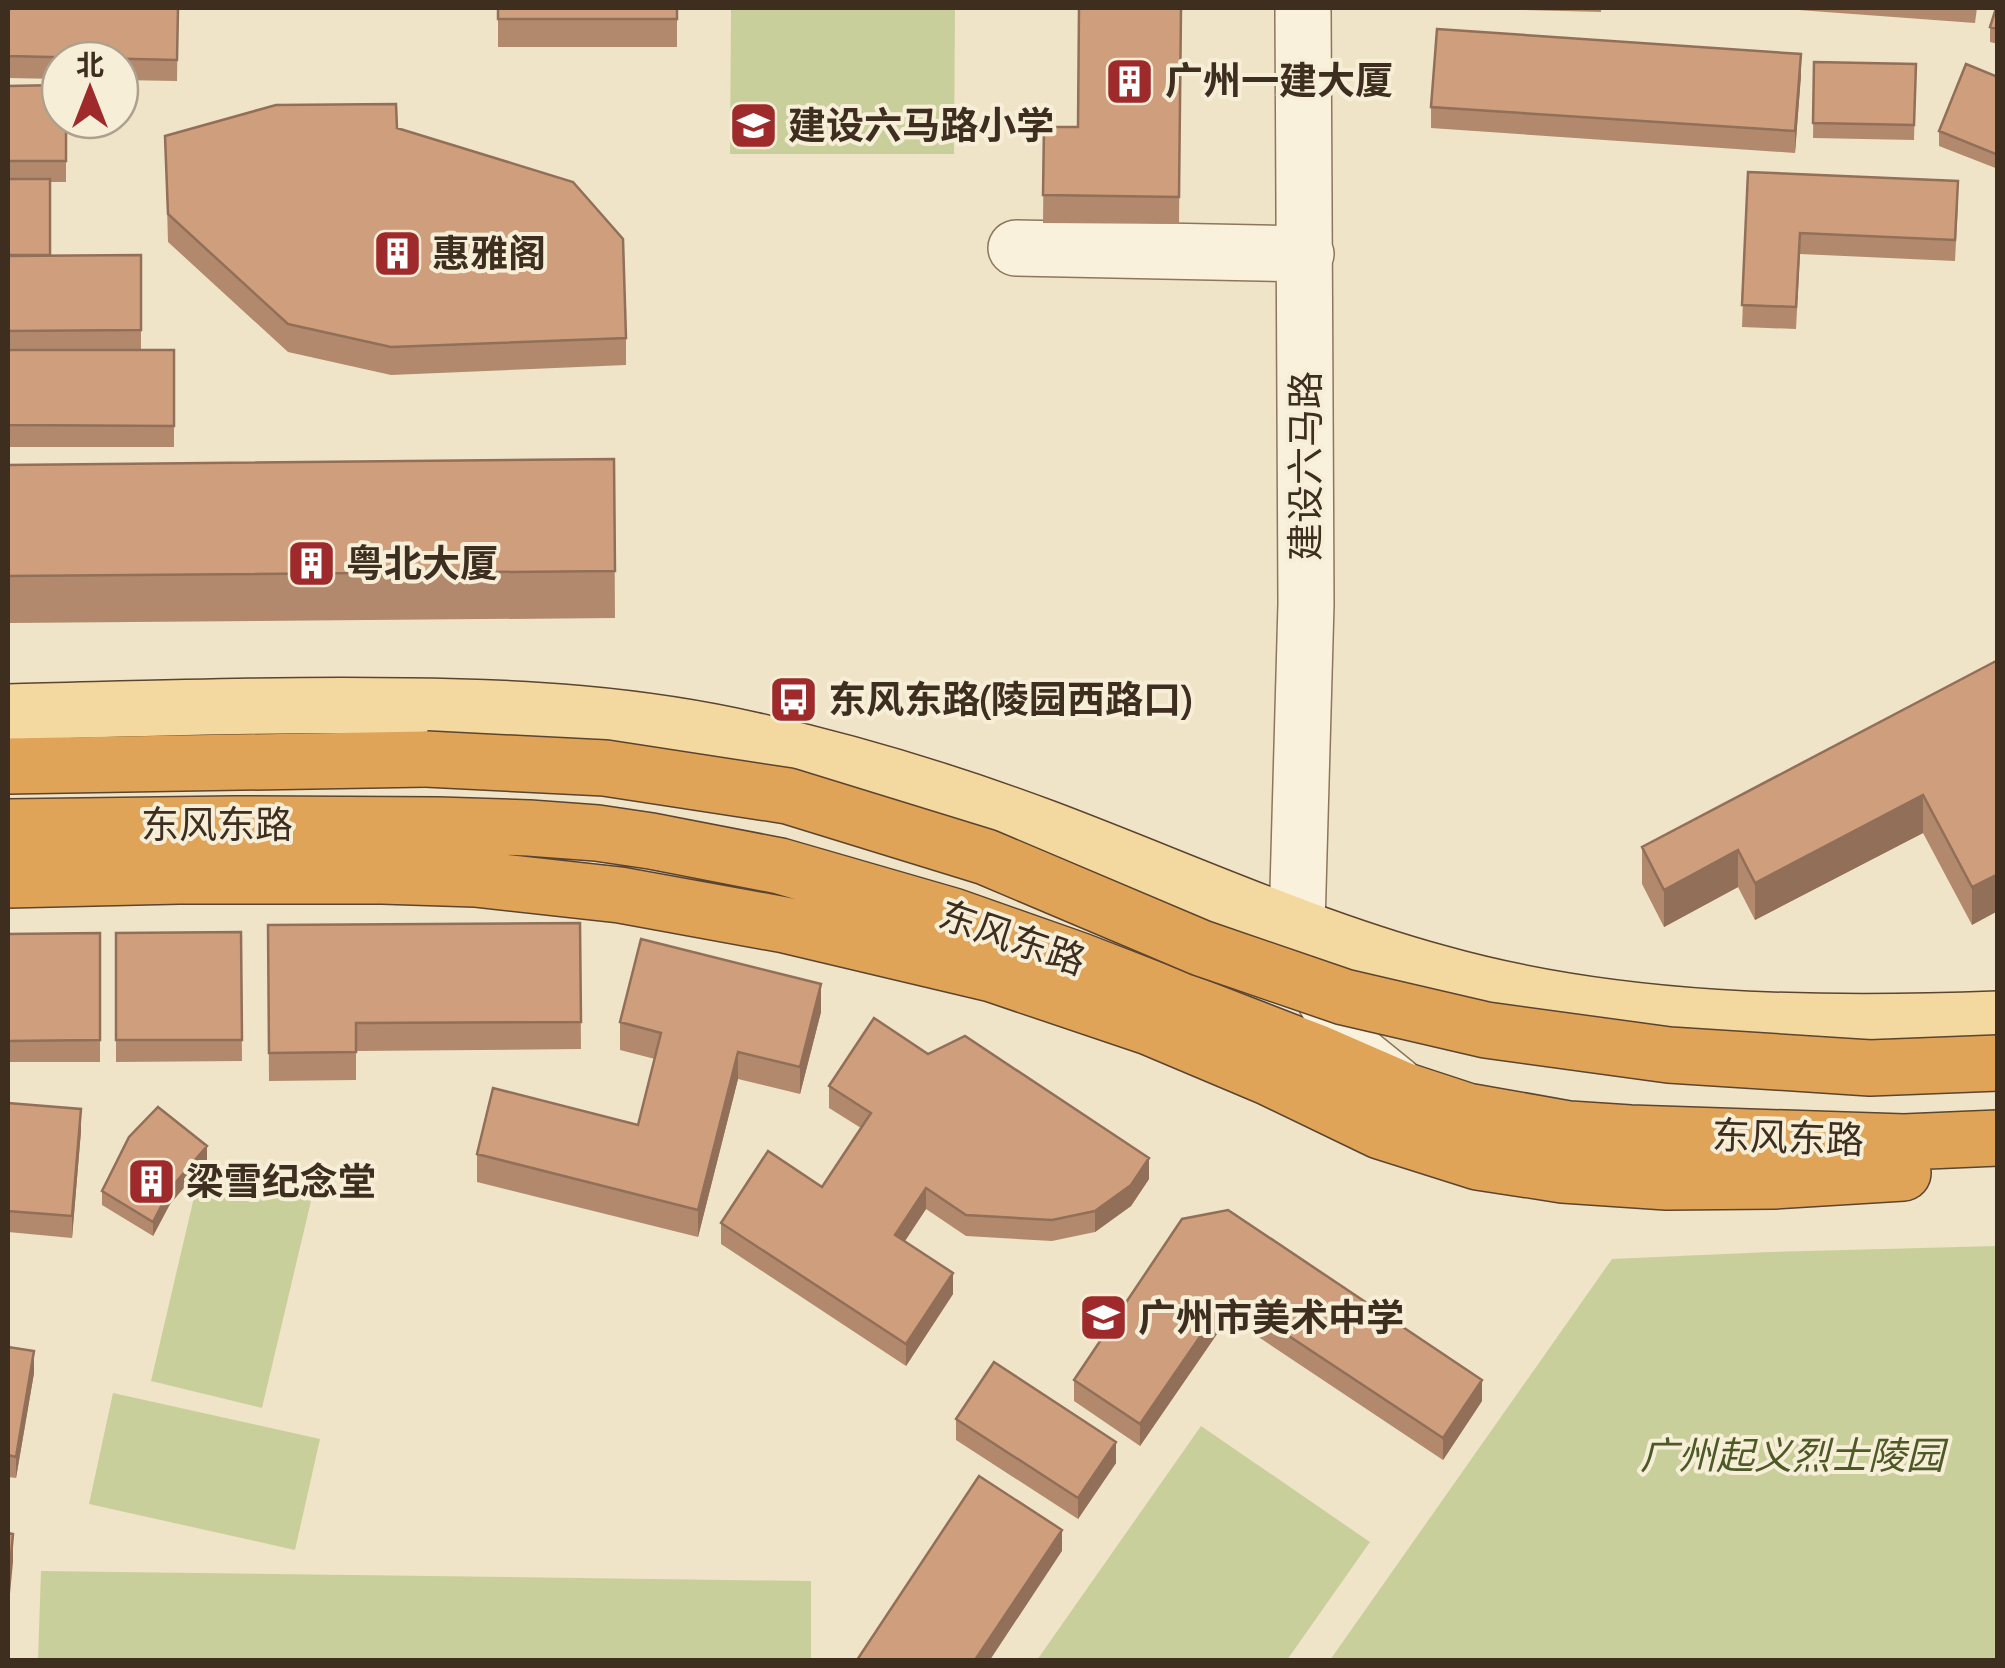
<svg xmlns="http://www.w3.org/2000/svg" width="2005" height="1668" viewBox="0 0 2005 1668" font-family="'Zilla Slab','Noto Sans SC',serif">
<style>
.green{fill:#c9cf9b}
.lines{fill:none;stroke-linecap:round;stroke-linejoin:round}
.minor-casing{stroke:#8d765c;stroke-width:58}
.major-casing{stroke:#5b4430;stroke-width:58}
.highway-casing{stroke:#5b4430;stroke-width:58}
.minor{stroke:#faf1dc;stroke-width:55}
.major{stroke:#f3d9a0;stroke-width:55}
.highway{stroke:#e0a458;stroke-width:55}
.highway-bridge-casing{stroke:#5b4430;stroke-width:58;stroke-linecap:butt}
.highway-bridge{stroke:#e0a458;stroke-width:55}
.wall{fill:#b2896c}
.shaded-wall{fill:#916f58}
.building{fill:#cf9f7d;stroke:#916f58;stroke-width:2.5}
.labels{text-anchor:middle;stroke-width:8;stroke-linejoin:round;paint-order:stroke}
.poi-label{font-size:38px;font-weight:bold;fill:#3d2e20;stroke:#f7eed8;text-anchor:start}
.street-label{font-size:38px;fill:#3d2e20;stroke:#f7eed8}
.park-label{font-size:38px;font-style:italic;fill:#4d5a26;stroke:#f7eed8}
</style>
<rect width="100%" height="100%" fill="#f0e4c8"/>
<path class="green" d="M731 8H955L954 154H730Z
M199 1176 311 1201 262 1408 151 1381Z
M1997 1246V1660H1330L1612 1259 1770 1252Z
M113 1393 320 1439 295 1550 89 1504Z
M1201 1426 1370 1542 1287 1660H1037Z
M41 1571 811 1581V1660H38Z"/>
<g class="lines">
<defs>
<path id="minor" d="M1303 8 1306 604 1297 925 1310 974 1355 1051 1397 1085
M1016 248 1306 254"/>
<path id="major" d="M8 712C140 709 273 704 406 706 522 707 638 714 752 740 851 762 950 792 1046 828 1176 877 1304 936 1439 973 1616 1023 1815 1026 1998 1019"/>
<path id="highway" d="M8 766 426 759
M8 827 234 824 438 825 529 828 597 833 651 841 780 866 953 916 1078 960 1318 1053 1403 1090 1467 1111 1569 1129 1630 1133 1904 1142 1998 1138
M8 880 179 876H382L475 879 620 895 785 925 992 974 1149 1027 1270 1078 1380 1131 1478 1162 1563 1175 1667 1182 1774 1181 1903 1173"/>
</defs>
<use href="#minor" class="minor-casing"/>
<use href="#major" class="major-casing"/>
<use href="#highway" class="highway-casing"/>
<use href="#minor" class="minor"/>
<use href="#major" class="major"/>
<use href="#highway" class="highway"/>
<defs>
<path id="highway-bridge" d="M426 759 605 768 788 796 986 857 1201 948 1344 997 1486 1030 1669 1055 1870 1068 1998 1063"/>
</defs>
<use href="#highway-bridge" class="highway-bridge-casing"/>
<use href="#highway-bridge" class="highway-bridge"/>
</g>
<path class="wall" d="M8 8H178L177 81 120 80V60H60V79L8 78Z
M498 8H677V47H498Z
M1181 8 1179 224 1043 223 1044 127H1078Z
M1454 8H1601V12Z
M1770 8H1977L1975 23Z
M1998 8V44L1990 42V27Z
M1814 62 1916 64 1914 140 1813 138Z
M1801 75 1795 153 1431 128V107Z
M1998 77V169L1939 146V131Z
M8 86 66 120V182H50V256L141 255V350H174V447H8Z
M397 128 626 338V365L391 375 288 352 168 242 165 136Z
M1748 172 1958 203 1955 261 1800 254 1796 329 1742 327Z
M614 459 615 618 8 623V465Z
M1998 660 1972 925 1923 833 1755 920 1738 887 1664 927 1642 884V847Z
M580 923 581 1049 356 1051V1080L269 1081 268 925Z
M241 932 242 1061 116 1062V933Z
M100 933V1062H8V934Z
M821 1012 800 1094 738 1079 698 1237 477 1182V1154L638 1125 655 1059 620 1050V1022Z
M928 1054 1149 1179 1131 1206 1095 1232 1052 1241 966 1236 926 1209 905 1241 953 1294 906 1366 721 1244V1223L822 1187 861 1128 829 1108V1086Z
M8 1103 81 1131 72 1238 8 1232Z
M207 1161 170 1204 153 1236 102 1205V1191Z
M1182 1219 1482 1401 1443 1460 1245 1328 1217 1334 1140 1446 1074 1401V1380Z
M8 1347 34 1373 16 1478 8 1477Z
M956 1419 1116 1463 1078 1519 956 1440Z"/>
<path class="shaded-wall" d="M1801 54V75L1795 153V131Z
M1923 795V833L1755 920V883Z
M1738 850V887L1664 927V890Z
M1998 874V911L1972 925V887Z
M821 984V1012L800 1094V1067Z
M738 1052V1079L698 1237V1210Z
M81 1109V1131L72 1238V1216Z
M207 1146V1161L170 1204 153 1236V1222L170 1189Z
M1149 1158V1179L1131 1206 1095 1232V1211Z
M926 1188V1209L895 1256V1235Z
M953 1273V1294L906 1366V1344Z
M1217 1312V1334L1140 1446V1424Z
M34 1351V1373L16 1478V1457Z
M1482 1380V1401L1443 1460V1438Z
M1116 1442V1463L1078 1519V1498Z
M1062 1530V1551L990 1660H975Z
M13 1534V1562L8 1615V1588Z"/>
<path class="building" d="M8 8H178L177 60 8 56Z
M498 8H677V19H498Z
M1079 8H1181L1179 197 1043 195 1044 127H1078Z
M1996 8H1998V29L1990 27Z
M1437 29 1801 54 1795 131 1431 107Z
M1814 62 1916 64 1914 125 1813 123Z
M1966 64 1998 77V155L1939 131Z
M60 85V120H66V161H8V86Z
M396 104 397 128 573 182 623 239 626 338 391 347 288 324 168 214 165 136 276 105Z
M1748 172 1958 181 1955 240 1800 233 1796 307 1742 305Z
M8 179H50V255H8Z
M141 255V330L8 331V256Z
M8 350H174V426L8 425Z
M614 459 615 571 8 576V465Z
M1998 660V874L1972 887 1923 795 1755 883 1738 850 1664 890 1642 847Z
M580 923 581 1022 356 1023V1052L269 1053 268 925Z
M241 932 242 1040H116V933Z
M100 933V1040L8 1041V934Z
M641 939 821 984 800 1067 738 1052 698 1210 477 1154 493 1088 638 1125 661 1033 620 1022Z
M874 1018 928 1054 965 1036 1149 1158 1131 1185 1095 1211 1052 1220 966 1215 926 1188 895 1235 953 1273 906 1344 721 1223 768 1151 822 1187 871 1113 829 1086Z
M8 1103 81 1109 72 1216 8 1211Z
M158 1107 207 1146 170 1189 153 1222 102 1191 129 1137Z
M1228 1210 1482 1380 1443 1438 1245 1307 1217 1312 1140 1424 1074 1380 1182 1219Z
M8 1347 34 1351 16 1457 8 1455Z
M994 1362 1116 1442 1078 1498 956 1419Z
M979 1476 1062 1530 975 1660H857Z
M8 1533 13 1534 8 1588Z"/>
<defs>
<symbol id="building-square" viewBox="-11 -11 22 22"><rect x="-9" y="-9" width="18" height="18" rx="4" fill="#9e2a2b" stroke="#f7eed8"/><path d="M-4-6H4V6H1V3H-1V6H-4ZM-2.5-4.3h1.7v1.8h-1.7ZM.8-4.3h1.7v1.8H.8ZM-2.5-1h1.7V.8h-1.7ZM.8-1h1.7V.8H.8Z" fill="#fff"/></symbol>
<symbol id="school-square" viewBox="-11 -11 22 22"><rect x="-9" y="-9" width="18" height="18" rx="4" fill="#9e2a2b" stroke="#f7eed8"/><path d="M0-5L7-2L0 1L-7-2ZM-4 1L0 2.5L4 1V4Q0 6-4 4Z" fill="#fff"/></symbol>
<symbol id="bus-square" viewBox="-11 -11 22 22"><rect x="-9" y="-9" width="18" height="18" rx="4" fill="#9e2a2b" stroke="#f7eed8"/><path d="M-5-6H5V4H4V6H2V4H-2V6H-4V4H-5ZM-3.5-4V0h7V-4ZM-3.5 1.2v1.5H-2V1.2ZM2 1.2v1.5H3.5V1.2Z" fill="#fff"/></symbol>
</defs>
<g fill-rule="evenodd">
<use href="#building-square" x="1102" y="54" width="55" height="55"/>
<use href="#school-square" x="726" y="98" width="55" height="55"/>
<use href="#building-square" x="370" y="226" width="55" height="55"/>
<use href="#building-square" x="284" y="536" width="55" height="55"/>
<use href="#bus-square" x="766" y="672" width="55" height="55"/>
<use href="#building-square" x="124" y="1154" width="55" height="55"/>
<use href="#school-square" x="1076" y="1290" width="55" height="55"/>
</g>
<g class="labels">
<g class="poi-label">
<text x="1165" y="94">广州一建大厦</text>
<text x="788" y="139">建设六马路小学</text>
<text x="432" y="267">惠雅阁</text>
<text x="346" y="577">粤北大厦</text>
<text x="828" y="713">东风东路(陵园西路口)</text>
<text x="186" y="1195">梁雪纪念堂</text>
<text x="1138" y="1331">广州市美术中学</text>
</g>
<g class="street-label">
<text transform="translate(1306 466) rotate(-90)" y="13">建设六马路</text>
<text x="217" y="838">东风东路</text>
<text transform="translate(1012 938) rotate(19)" y="13">东风东路</text>
<text transform="translate(1788 1138) rotate(2)" y="13">东风东路</text>
</g>
<g class="park-label">
<text x="1792" y="1469">广州起义烈士陵园</text>
</g>
</g>
<rect width="2005" height="1668" fill="none" stroke="#3d2e20" stroke-width="20"/>
<g transform="translate(90 90)"><circle r="48" fill="#f7eed8" stroke="#ada18e" stroke-width="2.5"/>
<path d="M0-8L18 38L0 25L-18 38Z" fill="#9e2a2b"/>
<text y="-15" font-size="28" font-weight="bold" text-anchor="middle" fill="#3d2e20">北</text>
</g>
</svg>
